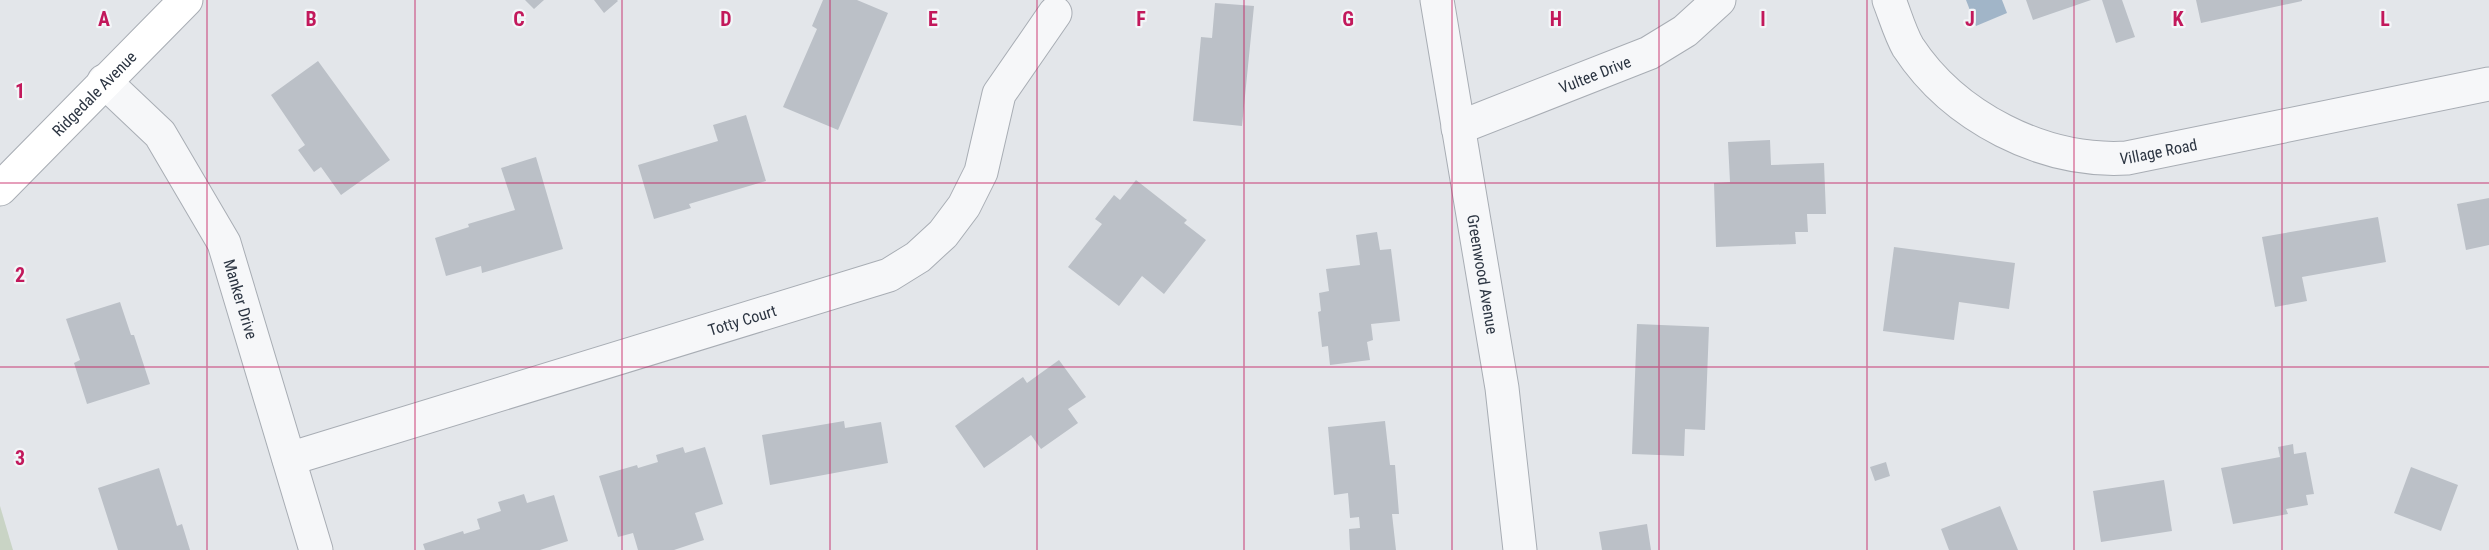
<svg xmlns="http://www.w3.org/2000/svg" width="2489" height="550" viewBox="0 0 2489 550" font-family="'Roboto Condensed',sans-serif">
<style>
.green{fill:#c9d4c5}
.water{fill:#a1b5c8}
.building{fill:#bbc0c7}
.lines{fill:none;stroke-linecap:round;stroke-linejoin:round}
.minor-casing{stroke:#a8adb4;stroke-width:35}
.tertiary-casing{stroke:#a8adb4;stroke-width:35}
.secondary-casing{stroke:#a8adb4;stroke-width:35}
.minor{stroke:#f6f7f9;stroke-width:33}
.tertiary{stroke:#f6f7f9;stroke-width:33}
.secondary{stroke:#fff;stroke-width:33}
.grid{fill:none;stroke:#c2185b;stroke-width:1.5;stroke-opacity:0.55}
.labels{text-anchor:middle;stroke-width:4.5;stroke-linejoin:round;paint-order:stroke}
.street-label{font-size:16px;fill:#2c3542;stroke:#f3f5f8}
.grid-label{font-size:20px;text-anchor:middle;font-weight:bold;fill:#c2185b;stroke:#f3f5f8;stroke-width:4.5;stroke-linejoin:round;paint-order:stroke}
</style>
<rect width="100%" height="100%" fill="#e3e6ea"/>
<path class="green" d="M0 506 13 550H0Z"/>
<path class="water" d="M1966 0H2002L2007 13 1976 26Z"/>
<path class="building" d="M525 0H544L534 9Z
M594 0H617L618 1 604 13Z
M823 0H857L888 13 838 130 783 107 817 29 812 26Z
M2026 0H2091L2033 20Z
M2102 0H2122L2135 37 2116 43Z
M2196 0H2302V1L2201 23Z
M1215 3 1254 6 1242 126 1193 121 1201 37 1212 38Z
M318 61 390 160 341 195 321 167 314 172 298 150 305 145 271 95Z
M746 115 766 181 689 204 691 208 654 219 638 165 718 141 713 125Z
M1770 140 1771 165 1824 163 1826 214H1807L1808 232H1795L1796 244 1716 247 1714 183 1730 182 1728 142Z
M536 157 563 249 482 273 481 266 446 276 435 238 469 227 468 224 515 210 501 168Z
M1136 180 1187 220 1184 223 1206 240 1164 294 1142 276 1119 306 1068 267 1102 224 1095 219 1114 195 1120 200Z
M2489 198V245L2466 250 2457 204Z
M2378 217 2386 262 2302 277 2307 301 2275 307 2262 237Z
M1377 232 1380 250 1391 249 1400 321 1371 324 1373 340 1367 342 1370 360 1330 365 1328 346 1322 347 1318 312 1321 311 1319 293 1329 291 1326 269 1360 265 1356 235Z
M1894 247 2015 263 2009 309 1959 302 1954 340 1883 331Z
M120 302 131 335H134L150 384 87 404 74 363 80 360 66 319Z
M1637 324 1709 327 1705 430 1685 429 1684 456 1632 454Z
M1059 360 1086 397 1068 409 1078 423 1041 449 1031 435 984 468 955 426 1023 377 1027 383Z
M844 421 845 428 881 422 888 463 770 485 762 435Z
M1385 421 1390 465H1395L1399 514H1392L1396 550H1350L1349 529 1360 528 1359 517 1350 518 1348 493 1334 495 1328 427Z
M2293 444 2294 454 2306 452 2314 494 2306 495 2308 505 2286 509 2288 514 2233 524 2221 468 2280 457 2278 447Z
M683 447 685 453 705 447 723 504 695 513 704 540 674 550H638L633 533 618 537 599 476 637 465 638 468 658 462 656 455Z
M1886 462 1890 476 1875 481 1870 467Z
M2411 467 2458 485 2441 531 2394 513Z
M159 468 177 526 182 524 190 550H118L98 488Z
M2164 480 2172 531 2101 542 2093 491Z
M524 494 527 503 554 495 568 541 540 550H425L423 544 463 531 464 534 480 529 477 519 501 511 498 502Z
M2000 506 2018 550H1949L1941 529Z
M1647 524 1651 550H1602L1599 532Z"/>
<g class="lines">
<defs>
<g id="minor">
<path id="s1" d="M1889 0C1895 15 1900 33 1908 47 1954 117 2043 163 2127 158L2489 84"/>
<path id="s2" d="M104 81 160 134 224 243 316 550"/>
<path id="s3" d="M1458 128 1649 53 1685 31 1719 0"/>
<path id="s4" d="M289 459 889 275 918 257 943 234 964 206 981 172 999 94 1055 13"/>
</g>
<g id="tertiary">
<path id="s5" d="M1437 0 1502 388 1520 550"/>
</g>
<g id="secondary">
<path id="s6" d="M0 189 186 0"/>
</g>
</defs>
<use href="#minor" class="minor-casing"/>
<use href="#tertiary" class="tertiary-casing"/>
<use href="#secondary" class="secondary-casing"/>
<use href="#minor" class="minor"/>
<use href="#tertiary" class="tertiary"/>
<use href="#secondary" class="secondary"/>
</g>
<path class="grid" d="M207 0V550M415 0V550M622 0V550M830 0V550M1037 0V550M1244 0V550M1452 0V550M1659 0V550M1867 0V550M2074 0V550M2282 0V550M0 183H2489M0 367H2489"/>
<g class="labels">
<g class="street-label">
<text dy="6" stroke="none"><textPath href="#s3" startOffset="147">Vultee Drive</textPath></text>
<text dy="6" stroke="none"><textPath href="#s6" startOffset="134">Ridgedale Avenue</textPath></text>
<text dy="6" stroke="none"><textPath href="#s1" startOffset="339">Village Road</textPath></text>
<text dy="6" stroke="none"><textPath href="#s5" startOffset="278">Greenwood Avenue</textPath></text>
<text dy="6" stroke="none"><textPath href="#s2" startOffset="262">Manker Drive</textPath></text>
<text dy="6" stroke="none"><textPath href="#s4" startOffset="474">Totty Court</textPath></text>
</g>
</g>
<g class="grid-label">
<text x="104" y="26">A</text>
<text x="311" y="26">B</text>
<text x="519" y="26">C</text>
<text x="726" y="26">D</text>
<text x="933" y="26">E</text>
<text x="1141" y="26">F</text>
<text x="1348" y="26">G</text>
<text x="1556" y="26">H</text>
<text x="1763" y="26">I</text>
<text x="1970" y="26">J</text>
<text x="2178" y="26">K</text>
<text x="2385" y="26">L</text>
<text x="20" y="98">1</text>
<text x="20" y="282">2</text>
<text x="20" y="465">3</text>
</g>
</svg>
